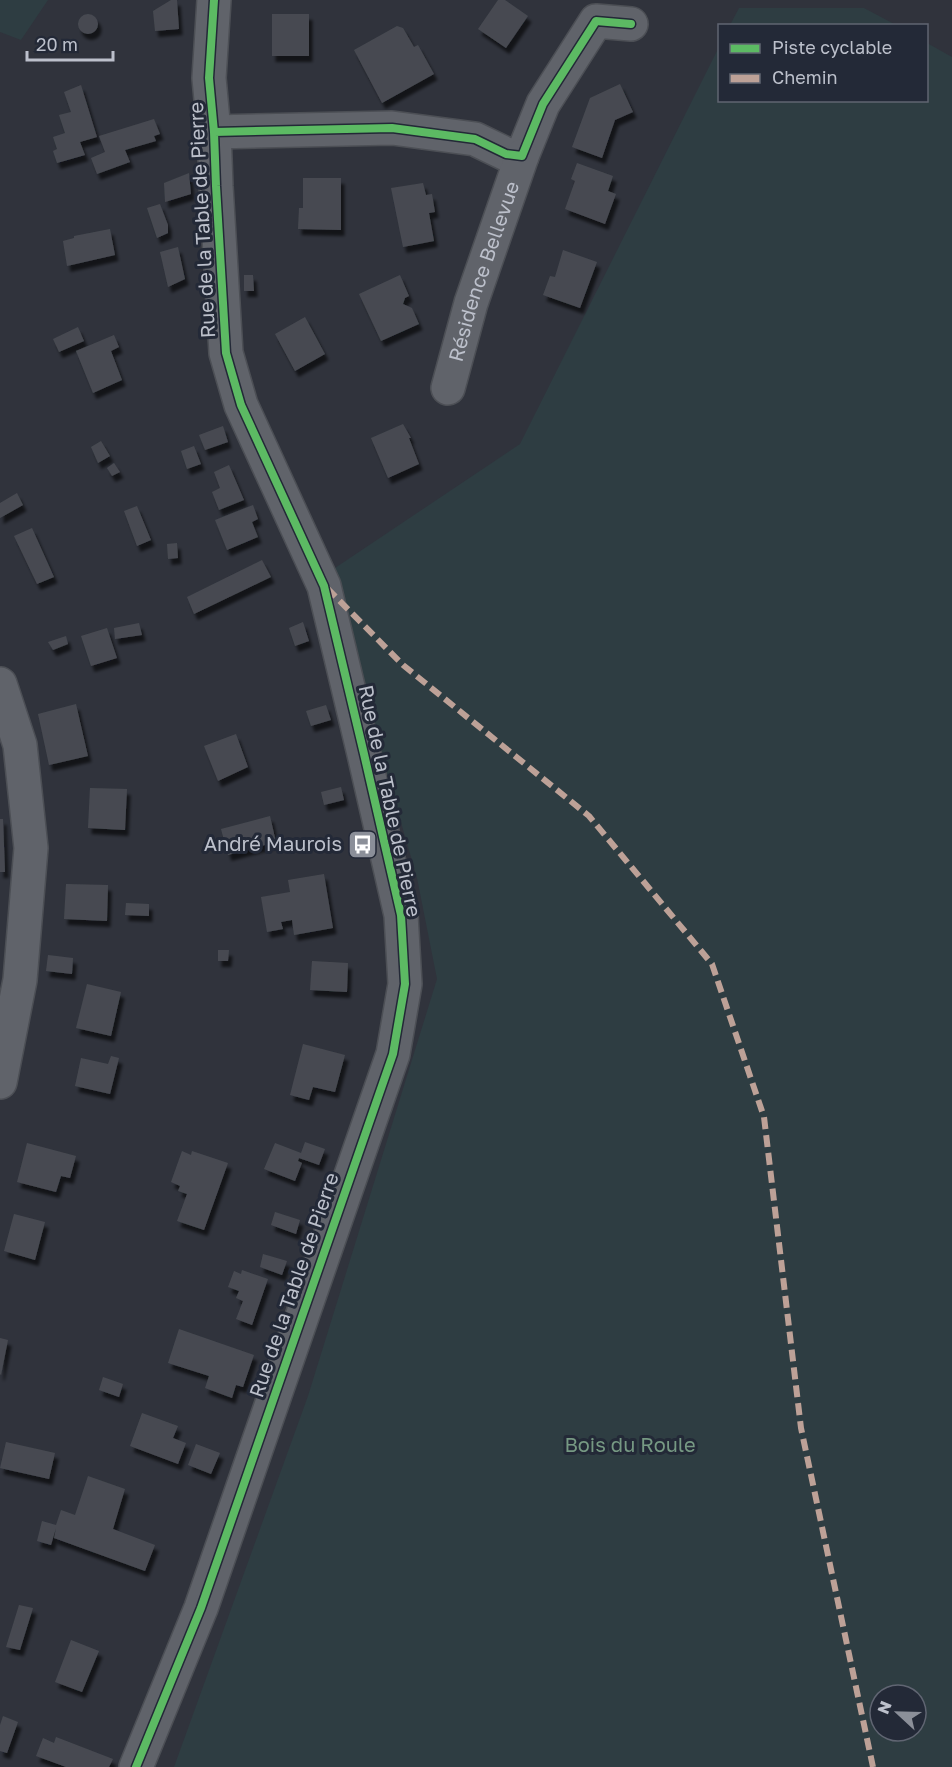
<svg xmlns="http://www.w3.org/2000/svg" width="952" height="1767" viewBox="0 0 952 1767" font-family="'Golos Text',sans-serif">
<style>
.green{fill:#2e3d42;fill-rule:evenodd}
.building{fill:#474a51;filter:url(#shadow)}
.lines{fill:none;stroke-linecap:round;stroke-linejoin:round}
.minor-casing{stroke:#4c4f55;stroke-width:36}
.tertiary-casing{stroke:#4c4f55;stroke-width:36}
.minor{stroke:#60636a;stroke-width:33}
.tertiary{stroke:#60636a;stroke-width:33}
.quiet{stroke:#bda197;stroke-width:6;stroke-dasharray:12 6;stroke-linecap:butt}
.cycleway-casing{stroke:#232937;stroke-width:11}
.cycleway{stroke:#5cba63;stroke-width:8}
.labels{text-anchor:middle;stroke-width:6;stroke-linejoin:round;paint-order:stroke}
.street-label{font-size:20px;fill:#bcc0cb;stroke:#232937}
.poi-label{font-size:20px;fill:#bcc0cb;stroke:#232937;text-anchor:end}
.park-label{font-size:20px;fill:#769983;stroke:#232937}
</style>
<defs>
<filter id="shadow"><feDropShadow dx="3.5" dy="6" stdDeviation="1.5" flood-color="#0009"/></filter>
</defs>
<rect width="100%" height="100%" fill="#30333c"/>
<path class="green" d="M0 0H48L21 40 0 32Z
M739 8H864L896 25H730Z
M927 43 952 57V1767H174L308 1396 437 979 417 878 329 572 520 444 719 47 720 100H926ZM880 1695H916V1731H880Z"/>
<path class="building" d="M171 0H177L179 29 155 31 153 11Z
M498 0H505L528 16 506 48 478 29Z
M272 14H309V56H272Z
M78 24a10 10 0 1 1 20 0a10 10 0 1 1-20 0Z
M397 26 403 28 414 47 418 45 434 74 382 103 354 50Z
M620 84 633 112 615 120 602 158 572 147 590 98Z
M81 85 97 137 80 142 85 155 57 163 53 151 57 149 53 137 65 133 59 115 71 112 64 92Z
M154 119 160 134 154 136 156 141 125 150 130 162 97 174 91 158 105 152 99 136Z
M577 163 613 176 608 191 616 194 605 224 565 209 575 181 571 179Z
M189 173 191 194 165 202 164 183Z
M303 178H341V230L298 229 299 208H303Z
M423 183 426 195 432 194 435 212 429 213 434 241 403 247 391 188Z
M160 204 168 225V233L157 238 147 208Z
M110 229 115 255 67 266 63 241 74 238V236Z
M178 247 185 279 168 287 160 252Z
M563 250 597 262 580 308 543 295 550 276 555 277Z
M244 275H253L254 291H244Z
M400 275 409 296 405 298 403 304 412 308 419 324 381 341 359 294Z
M305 317 325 354 295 371 275 334Z
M78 327 84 341 59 352 53 339Z
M114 335 119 347 111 351 122 380 93 393 76 351Z
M403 424 411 438H409L419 464 388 478 371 438Z
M223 426 228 442 205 450 199 435Z
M101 441 110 456 98 463 91 447Z
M194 446 201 464 187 469 181 451Z
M114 463 120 472 112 476 107 468Z
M229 465 244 500 219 510 212 492 220 488 214 472Z
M17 493 23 505 0 518V503Z
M253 505 258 519 252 522 258 537 227 550 215 520Z
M137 506 151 540 137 546 124 511Z
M32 528 54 577 37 584 14 536Z
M177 543 178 558 168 559 167 544Z
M262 560 271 577 194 614 187 597Z
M303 622 309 641 295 646 289 628Z
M139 623 142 635 115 639 114 628Z
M107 628 117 658 91 666 81 636Z
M66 636 68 644 53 650 48 642Z
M76 704 88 756 49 765 38 714Z
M326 705 331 720 311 726 306 711Z
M236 734 248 767 218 781 204 746Z
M341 787 344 800 324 805 321 792Z
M90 788 127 789 125 830 88 828Z
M270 816 276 842 228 855 221 829Z
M0 819H3L5 872H0Z
M324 874 333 928 294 935 292 920 281 922 283 929 267 932 261 897 290 892 288 880Z
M66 884 108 885 107 921 64 919Z
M126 903 149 904V916L125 915Z
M218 950H229L228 961H218Z
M48 955 73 958 72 974 46 971Z
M312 961 348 963 347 992 310 990Z
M87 984 121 992 111 1036 76 1028Z
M303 1044 345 1055 335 1092 313 1087 309 1100 290 1095Z
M111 1056 119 1058 110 1094 75 1086 81 1058 108 1064Z
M305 1142 325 1149 319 1165 299 1158 298 1161 302 1163 295 1181 264 1169 275 1143 301 1153Z
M27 1143 76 1156 70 1178 61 1176 56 1192 17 1182Z
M182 1151 191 1155 192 1151 228 1163 204 1230 177 1221 187 1194 178 1191 180 1186 171 1182Z
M275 1212 300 1220 296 1234 271 1225Z
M14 1214 45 1222 35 1260 4 1251Z
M263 1254 287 1261 282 1275 260 1267Z
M242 1270 268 1279 252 1325 236 1319 243 1301 236 1298 239 1291 228 1287 234 1271 241 1274Z
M179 1329 254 1355 243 1387 236 1385 232 1398 205 1388 209 1376 168 1363Z
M0 1338 8 1340 1 1375 0 1374Z
M103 1377 123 1384 119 1397 99 1390Z
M142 1413 178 1426 173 1438 186 1443 178 1464 130 1446Z
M6 1442 55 1453 49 1479 0 1468Z
M196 1444 220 1453 211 1474 188 1465Z
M88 1476 125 1489 113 1529 155 1545 145 1571 54 1538 56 1528 51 1545 37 1541 42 1521 56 1525 61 1510 75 1515Z
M19 1605 33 1608 20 1650 6 1647Z
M71 1640 99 1651 82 1692 55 1682Z
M3 1716 18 1722 7 1753 0 1751V1725Z
M56 1737 113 1759 109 1767H66L36 1756 43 1738 54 1743Z"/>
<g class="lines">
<defs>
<g id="minor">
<path d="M214 132 392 128 475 139 506 154 522 156 543 104 596 21 631 24"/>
<path id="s1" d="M448 388 471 303 522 156"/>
<path d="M0 684 20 745 31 848 20 980 0 1082"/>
</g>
<path id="tertiary" d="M136 1767 201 1608 393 1054 405 984 401 915 364 754 324 586 241 405 226 353 216 186 214 132 209 78 214 0"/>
</defs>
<use href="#minor" class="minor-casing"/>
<use href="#tertiary" class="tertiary-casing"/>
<use href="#minor" class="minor"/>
<use href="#tertiary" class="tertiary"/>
<path class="quiet" d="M327 588 403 665 589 816 712 964 764 1117 801 1428 873 1767"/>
<defs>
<path id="cycleway" d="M214 132 392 128 475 139 506 154 522 156 543 104 596 21 631 24
M136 1767 201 1608 393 1054 405 984 401 915 364 754 324 586 241 405 226 353 216 186 214 132 209 78 214 0"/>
</defs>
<use href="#cycleway" class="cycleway-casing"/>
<use href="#cycleway" class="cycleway"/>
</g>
<defs>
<symbol id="bus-square" viewBox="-11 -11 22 22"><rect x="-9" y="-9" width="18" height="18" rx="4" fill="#8b8f99" stroke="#232937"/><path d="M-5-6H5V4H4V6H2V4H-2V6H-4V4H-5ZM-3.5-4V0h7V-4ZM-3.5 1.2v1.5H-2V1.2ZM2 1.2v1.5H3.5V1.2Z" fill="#fff"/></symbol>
</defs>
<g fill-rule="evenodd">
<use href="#bus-square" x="346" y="828" width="33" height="33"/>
</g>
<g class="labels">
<g class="street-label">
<text transform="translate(202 220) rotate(-93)" y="7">Rue de la Table de Pierre</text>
<text dy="7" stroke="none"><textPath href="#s1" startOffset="122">Résidence Bellevue</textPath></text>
<text transform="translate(390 801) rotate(78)" y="7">Rue de la Table de Pierre</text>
<text transform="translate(294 1285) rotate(-71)" y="7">Rue de la Table de Pierre</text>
</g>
<g class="poi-label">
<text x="342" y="851">André Maurois</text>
</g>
<g class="park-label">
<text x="630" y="1452">Bois du Roule</text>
</g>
</g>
<rect x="718" y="24" width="210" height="78" fill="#232937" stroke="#606572" stroke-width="1.5"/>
<rect x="730" y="44" width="30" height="9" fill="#5cba63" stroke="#606572" stroke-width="1.5"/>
<text x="772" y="54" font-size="18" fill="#bcc0cb">Piste cyclable</text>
<rect x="730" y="74" width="30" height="9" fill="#bda197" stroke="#606572" stroke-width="1.5"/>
<text x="772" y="84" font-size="18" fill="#bcc0cb">Chemin</text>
<g transform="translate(898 1713) rotate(292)"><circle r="28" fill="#232937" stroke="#606572" stroke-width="1.5"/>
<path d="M0-4.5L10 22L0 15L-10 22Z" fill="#8b8f99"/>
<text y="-9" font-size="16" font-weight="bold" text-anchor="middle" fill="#bcc0cb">N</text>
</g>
<path d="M27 51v9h86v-9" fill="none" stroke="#bcc0cb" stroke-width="3"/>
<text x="36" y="51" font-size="18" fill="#bcc0cb" stroke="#232937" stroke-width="4.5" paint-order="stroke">20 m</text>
</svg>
